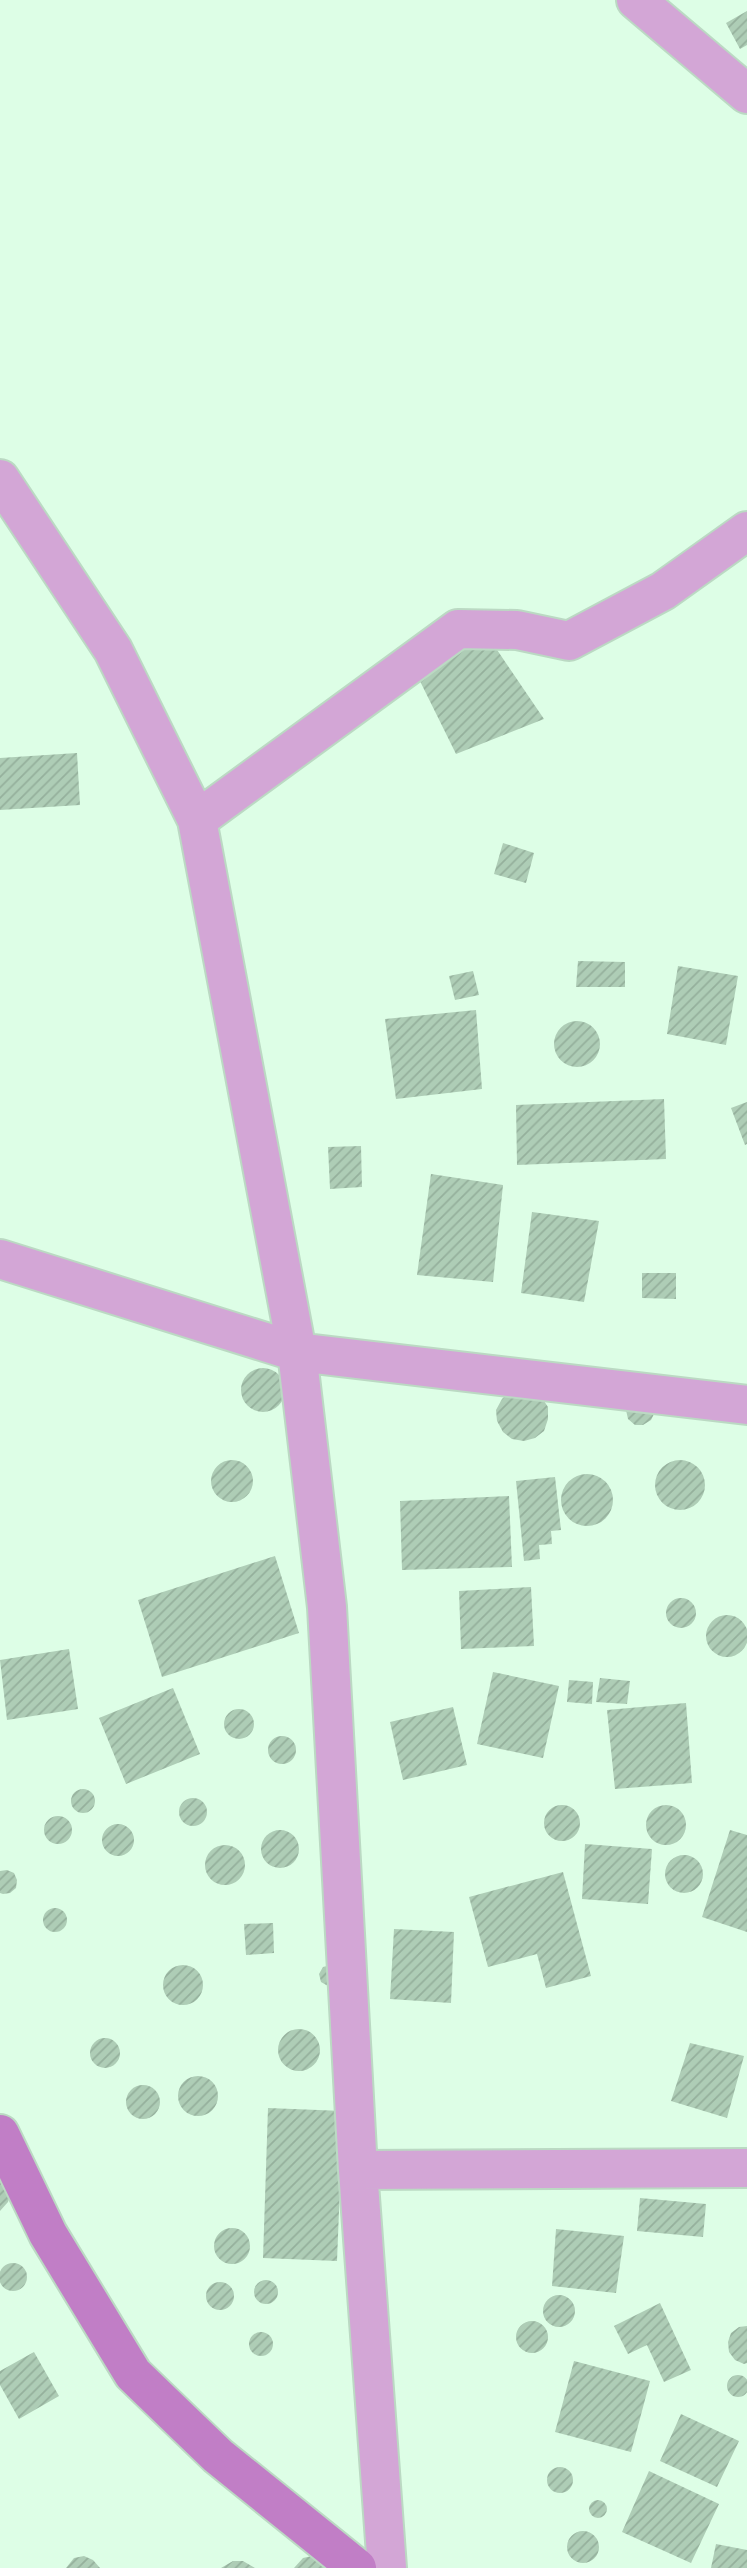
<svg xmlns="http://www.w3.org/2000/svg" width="747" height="2568" viewBox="0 0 747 2568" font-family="'Noto Serif',serif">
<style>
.building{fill:url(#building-hatch)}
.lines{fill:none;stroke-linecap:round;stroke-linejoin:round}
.street-casing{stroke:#bbd9c3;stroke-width:42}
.secondary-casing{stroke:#bbd9c3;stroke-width:42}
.street{stroke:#d3a6d6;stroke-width:38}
.secondary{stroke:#c17ec6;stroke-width:38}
</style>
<defs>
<pattern id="building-hatch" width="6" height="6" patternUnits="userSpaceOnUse" patternTransform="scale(1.75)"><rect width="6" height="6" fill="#aecdb6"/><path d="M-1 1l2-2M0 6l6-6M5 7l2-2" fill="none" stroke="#95b09c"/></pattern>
</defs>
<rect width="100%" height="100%" fill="#ddfee6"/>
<path class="building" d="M747 11V45L740 49 726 23Z
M487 635 544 719 456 754 415 671Z
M77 753 80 805 0 810V758Z
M503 843 534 853 526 883 494 874Z
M578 961 625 962V987H576Z
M678 966 738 976 726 1045 667 1034Z
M473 971 479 995 455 1000 449 976Z
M476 1010 482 1089 396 1099 385 1019Z
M554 1044a23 23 0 1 1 46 0a23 23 0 1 1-46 0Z
M664 1099 666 1159 517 1165 516 1105Z
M747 1102V1144L745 1145 731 1108Z
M361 1146 362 1187 330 1189 328 1147Z
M431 1174 503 1185 493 1282 417 1275Z
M532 1212 599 1221 584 1302 521 1293Z
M642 1273H676V1299L642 1298Z
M241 1390a22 22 0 1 1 44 0a22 22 0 1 1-44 0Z
M510 1391 542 1398 548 1407V1419L544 1431 535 1438 524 1441 512 1439 503 1432 497 1421 496 1410 502 1399Z
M626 1410 655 1412 651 1420 643 1425H635L628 1419Z
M655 1485a25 25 0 1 1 50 0a25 25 0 1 1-50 0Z
M211 1481a21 21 0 1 1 42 0a21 21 0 1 1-42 0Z
M561 1500a26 26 0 1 1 52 0a26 26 0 1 1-52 0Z
M555 1477 561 1530 551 1531 552 1544 539 1545 540 1559 524 1561 516 1481Z
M509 1496 512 1567 402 1570 400 1501Z
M275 1556 299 1633 162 1677 138 1600Z
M531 1587 534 1646 461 1649 459 1591Z
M666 1613a15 15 0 1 1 30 0a15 15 0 1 1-30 0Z
M706 1636a21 21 0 1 1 42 0a21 21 0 1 1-42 0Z
M69 1649 78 1709 7 1720 0 1660Z
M493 1672 559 1686 543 1758 477 1744Z
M600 1678 630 1681 627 1704 596 1702Z
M569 1680 593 1682 592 1704 567 1702Z
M173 1688 200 1754 126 1784 99 1718Z
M686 1703 692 1783 615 1789 607 1710Z
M453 1707 467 1765 403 1780 390 1722Z
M224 1724a15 15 0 1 1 30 0a15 15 0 1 1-30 0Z
M268 1750a14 14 0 1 1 28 0a14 14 0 1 1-28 0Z
M71 1801a12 12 0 1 1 24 0a12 12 0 1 1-24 0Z
M179 1812a14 14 0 1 1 28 0a14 14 0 1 1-28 0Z
M646 1825a20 20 0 1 1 40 0a20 20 0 1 1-40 0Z
M544 1823a18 18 0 1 1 36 0a18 18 0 1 1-36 0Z
M44 1830a14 14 0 1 1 28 0a14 14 0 1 1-28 0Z
M102 1840a16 16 0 1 1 32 0a16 16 0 1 1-32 0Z
M730 1830 747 1835V1932L702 1917Z
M261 1849a19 19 0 1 1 38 0a19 19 0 1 1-38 0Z
M585 1844 652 1849 648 1904 582 1899Z
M205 1865a20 20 0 1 1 40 0a20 20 0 1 1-40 0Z
M665 1874a19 19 0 1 1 38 0a19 19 0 1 1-38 0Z
M7 1870 14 1873 17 1880 16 1888 10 1893 3 1894 0 1893V1871Z
M563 1872 591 1976 546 1988 537 1954 488 1967 469 1897Z
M43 1920a12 12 0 1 1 24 0a12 12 0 1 1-24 0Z
M273 1923 274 1953 246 1955 244 1924Z
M394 1929 454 1932 451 2003 390 1999Z
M331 1965 335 1984 328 1986 321 1982 319 1974 323 1967Z
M163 1985a20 20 0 1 1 40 0a20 20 0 1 1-40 0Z
M278 2050a21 21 0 1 1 42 0a21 21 0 1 1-42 0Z
M90 2053a15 15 0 1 1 30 0a15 15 0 1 1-30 0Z
M690 2043 744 2056 727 2118 671 2101Z
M178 2096a20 20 0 1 1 40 0a20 20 0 1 1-40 0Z
M126 2102a17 17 0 1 1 34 0a17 17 0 1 1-34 0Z
M268 2108 343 2111 337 2261 263 2258Z
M0 2174 11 2193 8 2202 0 2211Z
M640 2198 706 2204 703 2237 637 2231Z
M214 2246a18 18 0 1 1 36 0a18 18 0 1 1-36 0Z
M556 2229 624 2236 616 2293 552 2286Z
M-1 2277a14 14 0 1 1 28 0a14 14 0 1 1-28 0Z
M254 2292a12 12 0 1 1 24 0a12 12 0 1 1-24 0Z
M206 2296a14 14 0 1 1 28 0a14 14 0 1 1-28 0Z
M543 2311a16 16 0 1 1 32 0a16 16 0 1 1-32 0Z
M660 2303 691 2370 664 2382 647 2345 628 2354 614 2326Z
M516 2337a16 16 0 1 1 32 0a16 16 0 1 1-32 0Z
M747 2326V2363L744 2364 735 2360 729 2352 728 2342 731 2333 739 2327Z
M249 2344a12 12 0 1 1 24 0a12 12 0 1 1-24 0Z
M34 2352 59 2396 19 2419 0 2385V2371Z
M574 2361 650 2381 631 2452 555 2432Z
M727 2386a11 11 0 1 1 22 0a11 11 0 1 1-22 0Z
M681 2414 739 2441 717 2487 660 2461Z
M547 2480a13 13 0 1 1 26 0a13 13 0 1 1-26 0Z
M649 2471 719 2504 691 2563 622 2532Z
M589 2509a9 9 0 1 1 18 0a9 9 0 1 1-18 0Z
M567 2547a16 16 0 1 1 32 0a16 16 0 1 1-32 0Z
M716 2544 747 2550V2568H711Z
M84 2556 93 2560 100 2568H66L74 2558Z
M312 2556 320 2559 327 2568H294L303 2558Z
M233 2561H243L255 2568H221Z"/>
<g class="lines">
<defs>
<path id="street" d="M636 0 747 94
M0 479 113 650 197 820 297 1352 327 1607 358 2170 387 2568
M197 820 458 629 517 630 569 641 663 591 747 531
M0 1259 297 1352 747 1405
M358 2170 747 2168"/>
<path id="secondary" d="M0 2134 48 2234 133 2374 218 2456 357 2568"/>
</defs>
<use href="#street" class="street-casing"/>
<use href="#secondary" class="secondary-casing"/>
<use href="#street" class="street"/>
<use href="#secondary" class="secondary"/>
</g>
</svg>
